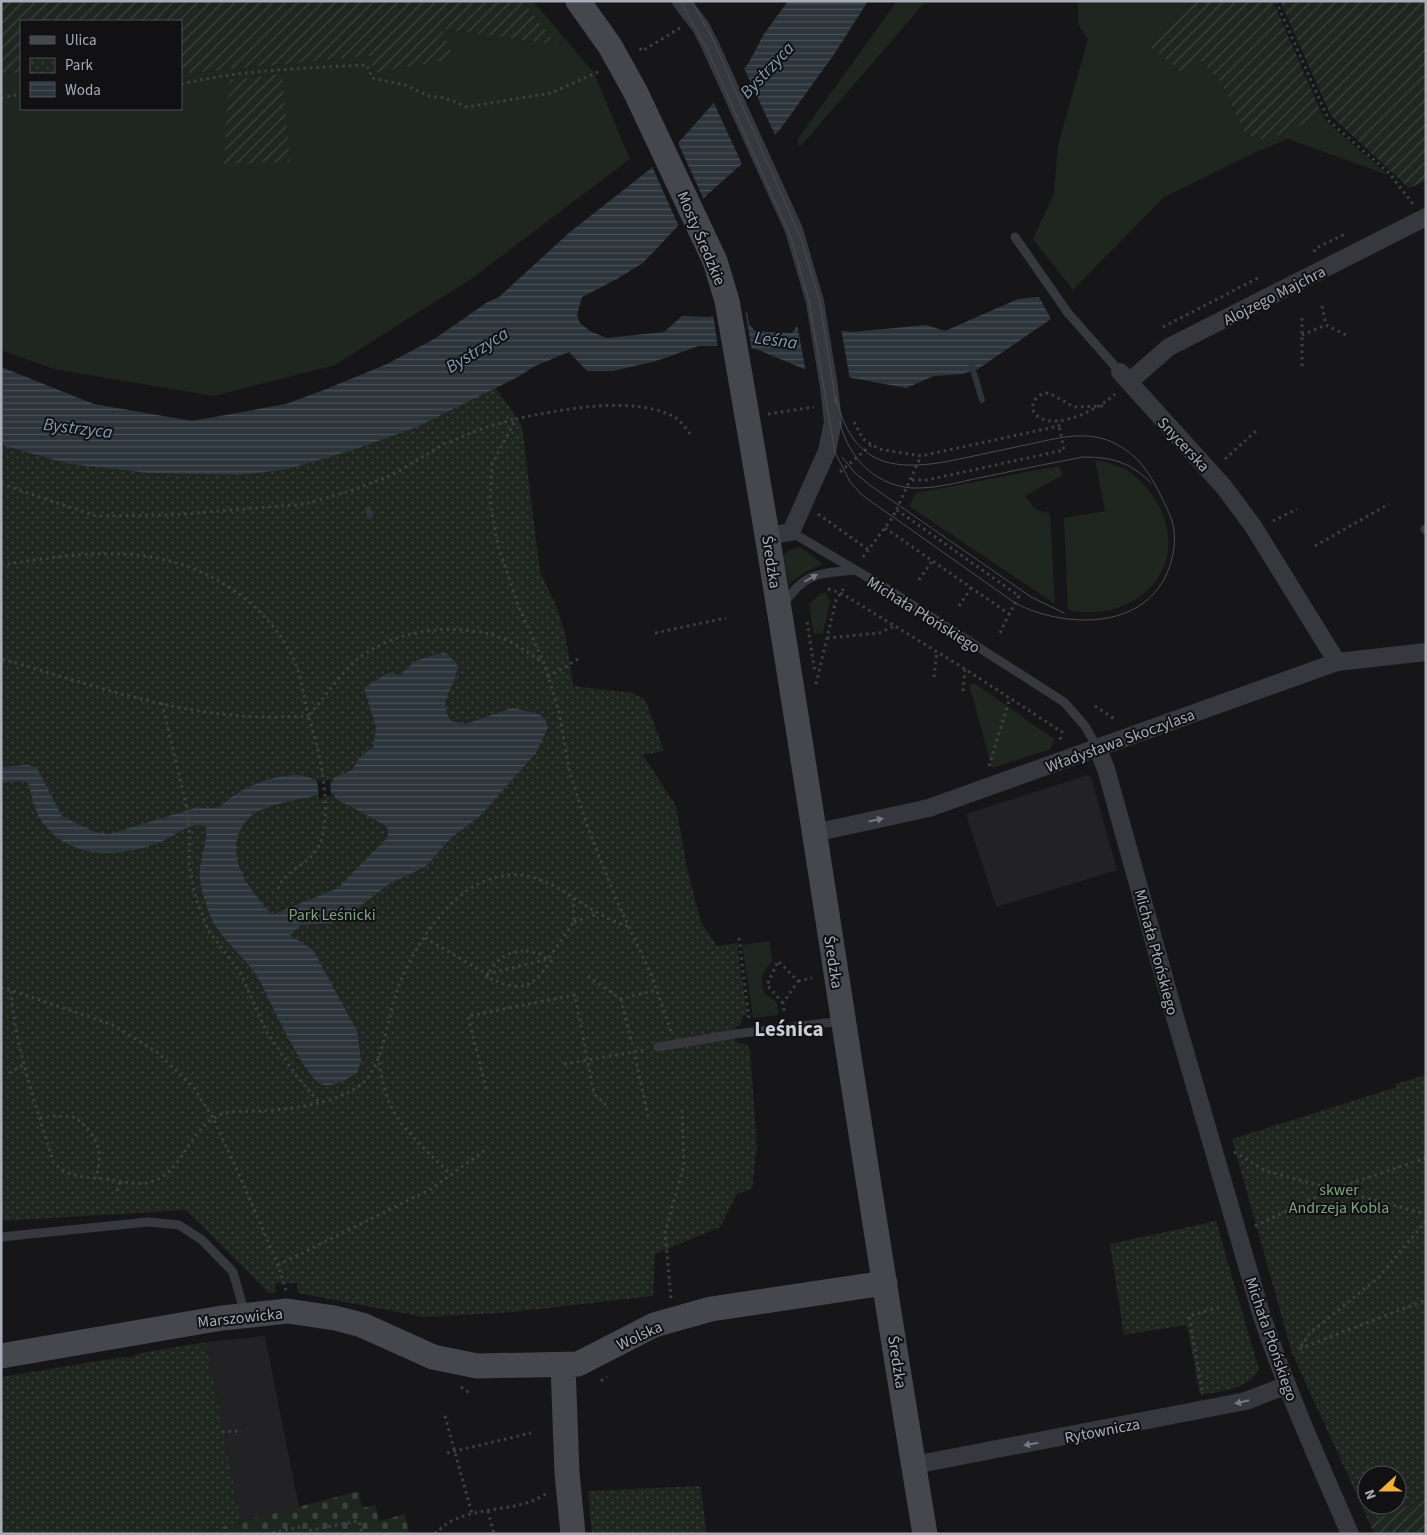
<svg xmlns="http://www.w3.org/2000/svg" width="1427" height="1535" viewBox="0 0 1427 1535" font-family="'Source Sans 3',sans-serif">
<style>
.built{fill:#222225}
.grass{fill:#1e261f}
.cemetery{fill:url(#cemetery-stones)}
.park{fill:url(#park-dots);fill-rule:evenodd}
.garden{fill:url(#garden-furrows)}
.water{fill:url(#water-rules);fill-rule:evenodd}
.pier{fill:#161618}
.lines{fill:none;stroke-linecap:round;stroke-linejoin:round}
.stream{stroke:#2c353c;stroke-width:6}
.path{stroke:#3d3f44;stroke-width:3;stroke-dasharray:2.5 4;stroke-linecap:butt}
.lane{stroke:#37383d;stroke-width:9}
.street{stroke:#37383d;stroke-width:18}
.secondary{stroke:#45474d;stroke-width:25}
.tram{stroke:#4a4c52;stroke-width:1}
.oneway{fill:#757881}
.labels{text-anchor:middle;stroke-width:4;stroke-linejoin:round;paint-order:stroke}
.street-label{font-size:16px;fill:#a8adb8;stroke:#111113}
.park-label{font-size:16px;fill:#7fa381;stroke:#111113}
.water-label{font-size:18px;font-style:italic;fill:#7f9bb3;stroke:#111113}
.district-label{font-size:21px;font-weight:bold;fill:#c9ccd4;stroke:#111113}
</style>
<defs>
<pattern id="cemetery-stones" width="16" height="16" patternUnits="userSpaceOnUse" patternTransform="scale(1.25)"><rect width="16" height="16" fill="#1e261f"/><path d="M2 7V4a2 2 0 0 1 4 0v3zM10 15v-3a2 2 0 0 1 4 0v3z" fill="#3c433d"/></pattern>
<pattern id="park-dots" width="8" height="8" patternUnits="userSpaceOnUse" patternTransform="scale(1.25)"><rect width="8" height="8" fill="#1e261f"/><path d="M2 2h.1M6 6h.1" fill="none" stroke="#3c433d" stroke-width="1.8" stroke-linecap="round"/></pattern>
<pattern id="garden-furrows" width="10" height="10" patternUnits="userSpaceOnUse" patternTransform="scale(1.25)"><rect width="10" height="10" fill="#1e261f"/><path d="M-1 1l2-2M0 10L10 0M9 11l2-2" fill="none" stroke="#3c433d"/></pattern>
<pattern id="water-rules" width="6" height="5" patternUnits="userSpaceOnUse" patternTransform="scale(1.25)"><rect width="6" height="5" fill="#2c353c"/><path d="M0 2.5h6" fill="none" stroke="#485056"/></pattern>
</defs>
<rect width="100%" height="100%" fill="#161618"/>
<path class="built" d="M1088 775 1091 777 1117 870 996 907 966 814Z
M265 1336 299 1507 241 1522 206 1342Z"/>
<path class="grass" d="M523 1H533L594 73 630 159 471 279 335 365 214 396 54 369 1 350V74L21 72V109H181V74L371 56 373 73 452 59 442 29 557 45Z
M897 1H926L800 147 797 140Z
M1078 1H1192L1149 45 1200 60 1222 84 1245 134 1309 121 1321 112 1326 121 1388 175 1288 139 1256 152 1163 198 1073 290 1033 239 1054 193 1058 145 1088 39 1078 24Z
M1095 460C1123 465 1135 472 1152 495 1198 560 1141 625 1068 610L1064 518 1105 511Z
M1059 466 1063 475 1025 496 1035 509 1050 514 1055 604 909 506 916 493Z
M800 547 823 564 805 572 789 584 783 556 788 551Z
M826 592 830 601 823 633 814 634 809 604 820 594Z
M974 683 1054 739 1051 749 992 768 969 684Z
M770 941 772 962C761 971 760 981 765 994L777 1002 778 1015 753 1018 742 945Z"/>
<path class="cemetery" d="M359 1491 362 1508 375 1505 379 1521 405 1514 409 1534H195Z"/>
<path class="park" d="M496 388 522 426 540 572 556 605 566 637 573 686 633 693 645 699 664 751 643 755 676 806 687 868 698 911 701 922 717 946 737 943 747 1015 743 1016 741 1024 735 1028V1042L746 1044 750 1050 757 1147 752 1189 737 1194 720 1227 655 1254 653 1296 513 1312 424 1317 298 1293 297 1283H276V1292L269 1293 186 1210 1 1221V445L69 464 149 473 239 475 417 427Z
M1426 1075V1498L1369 1522 1292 1353 1232 1139 1397 1087 1396 1084ZM1367 1475H1397V1505H1367Z
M1216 1221 1259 1370C1246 1390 1222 1391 1200 1395L1187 1325 1124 1335 1110 1244Z
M206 1342 241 1522 195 1534H1V1377L123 1357 129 1358 141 1353Z
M700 1486 707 1534H592L588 1491Z"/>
<path class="garden" d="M1 1H523L557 45 443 29 453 59 373 73 370 56 181 74V21H21V72L1 74Z
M1192 1H1273L1321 112 1309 121 1266 140 1245 134 1222 84 1200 60 1184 75 1149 45Z
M1280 1H1426V181L1409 188 1331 116Z
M282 74 290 162 224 164 229 80Z
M1426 1498V1534H1374L1369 1522Z"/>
<path class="water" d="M788 1H868L835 53 779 131 708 194 643 263 617 279 582 297 577 315 580 323 590 331 607 338 664 332 682 316 707 317 747 312 749 324 755 331 792 333 797 326 852 332 926 325 945 331 1018 299 1039 297 1051 319 978 369 962 374 934 376 906 388 804 369 756 349 722 346H699L656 361 613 371H587L569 352 535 366 516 378 417 427 353 450 288 469 239 475 149 473 69 464 1 445V367L94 404 192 421 286 404 324 390 387 364 436 338 486 303 499 297 570 232 649 170 680 141 748 64 764 34Z
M446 653 457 664C459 688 435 696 451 721L465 724 512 708 539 714 545 719 548 728 536 753 479 817 452 837 425 867 389 884 354 911 332 923 301 925 290 935 313 950 357 1031 361 1061 357 1073C347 1079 334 1088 321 1084 305 1078 270 1001 261 983 248 956 217 940 208 909 204 898 198 881 200 868 202 851 207 846 206 827 191 821 179 833 167 839 124 858 71 863 41 820 34 810 32 795 28 783L22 781 1 783V767L28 765 37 768 62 816 94 832 110 834 195 808H219C237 789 266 777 293 775 300 774 309 778 316 780L317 783 333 782V778L352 770 360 757 373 747 376 727 364 688 388 673 401 675C413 659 427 656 446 653ZM334 793 335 798 388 827V837L338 888 272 915C248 889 217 848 251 816 264 804 317 795 334 793Z"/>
<path class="pier" d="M743 66 776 137 743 166 713 101Z
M677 141 705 202 680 229 651 164Z
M745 309 752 351 718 348 713 313Z
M797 324 841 328 850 380 806 372Z
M317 778 319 781 330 780 331 796 319 799Z"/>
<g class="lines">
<path class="stream" d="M971 363 982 400
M368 509 370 516"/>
<path class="path" d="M1276 1 1329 121 1389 173 1413 204
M640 48 642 51 680 28
M181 84C242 70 305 68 367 65L372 78 405 85 429 96 445 98 467 107 551 93 598 72
M1 98 21 94
M1314 252 1316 248 1347 233
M1322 306 1326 325
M1163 327 1260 277
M1302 335 1326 325 1348 336
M1302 366V317
M1103 406 1074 407 1049 393C1035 393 1025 409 1040 418 1061 429 1100 408 1115 394
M768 414 814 407
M854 422 863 439 879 449 921 456 1059 426 1058 420
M1225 459 1258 429
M840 472 871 445
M912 480H927L1064 450 1059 426
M1 484 96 516 172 515 305 504 350 491 392 475 444 444 481 429 515 419
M818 514 869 550
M1273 521 1297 509
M885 528 1009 614 1019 596 897 510
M1315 546 1389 504
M863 557 893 517 921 456
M1 565C41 559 82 552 122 554 189 556 256 591 289 650 300 668 304 695 308 716 282 717 257 718 231 715 153 708 77 680 1 659
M919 580 932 561
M828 589 841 593 965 669
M959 606 971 588
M807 622 815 673
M655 633 726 618
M1000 633 1009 614
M827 638 879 633 895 626
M548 677 578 659
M934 677 937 651
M816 684 836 600 846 585
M963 691 965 669 1062 732 1060 741
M162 703 186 804 190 836 189 864 195 896 208 930 240 972 266 1031 298 1078 319 1102
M1095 706 1116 720
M989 766 1010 698
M278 889C284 871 304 867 315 852 337 824 319 746 308 716 325 698 339 674 358 659 394 630 450 623 493 635 511 640 528 652 543 663
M574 922 598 914
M425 938 487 974 548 959 574 922 573 899
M739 938 749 1019
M526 951 540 954 551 961C529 992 519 991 486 977 495 961 506 951 526 951Z
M588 976 621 999 656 990
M798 981 812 978
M1 987 111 1024 157 1052 194 1088 213 1118 238 1172 278 1265 286 1290
M11 991C15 1049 37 1107 53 1162 68 1178 84 1177 104 1179 119 1180 131 1185 146 1183 186 1176 186 1125 225 1113 236 1110 251 1112 263 1111 294 1109 340 1103 364 1082 382 1066 388 1017 396 994 409 954 444 897 485 881 546 857 576 912 630 927
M621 999 632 1044
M783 1003 767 985 778 961 798 981 783 1003 785 1014
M671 1031 651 974 616 899 588 828 570 774 559 712 544 663 518 605 498 546 490 502 492 464 516 419C558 410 636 394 676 418 682 422 687 430 691 435
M378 1056C381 1074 384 1093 392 1108 403 1131 433 1156 451 1175
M635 1057 648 1116
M564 1064 645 1050
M9 1073 25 1064
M486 1089 468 1016 575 995 594 1094 607 1106
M40 1118 54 1116 75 1117C97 1136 104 1149 96 1178
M1234 1152 1266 1171 1426 1214
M117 1191 120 1182
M1426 1221 1379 1277 1310 1333 1299 1349 1426 1300
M1255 1226 1331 1190 1426 1158
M278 1265 431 1189 488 1148
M671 1298 665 1233 684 1165 682 1109
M601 1381 607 1377
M461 1387 471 1394
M1202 1390 1189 1316 1220 1307
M445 1416 472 1514
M222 1432 242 1431
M447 1453 531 1433
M488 1511 494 1534
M266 1534 305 1526 310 1530 359 1521 362 1534
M435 1534C463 1502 515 1516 547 1493"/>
<path class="lane" d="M1015 237 1068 313 1120 372
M1425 529 1426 530
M791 532 886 588 1064 702 1085 726 1097 747
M783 605C805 572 817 574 854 570
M658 1047 735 1034 842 1021
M1 1237 148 1222 179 1225 202 1240 233 1272 245 1314"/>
<path class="street" d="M681 1 701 27 710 45 794 230 815 302 829 387 833 422 827 451 791 532 768 536
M1120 372 1224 487 1253 526 1337 662
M1129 382 1169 347 1426 217
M1097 747 1106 769 1177 1024 1260 1310C1285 1387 1318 1460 1350 1534
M814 833 929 808 1337 662 1426 652
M914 1465 1246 1401 1287 1385"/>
<path class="secondary" d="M578 1 610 46 636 93 715 261 727 301C800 711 856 1123 925 1534
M1 1356 222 1318 287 1311 335 1318 362 1325 433 1357 477 1366 578 1364 654 1325 711 1309 885 1283
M563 1365 567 1473 573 1534"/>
<path class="tram" d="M680 1 707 49 791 238 809 301 835 452 850 482 862 495 1015 603C1063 628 1142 631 1167 573 1174 557 1177 538 1172 521 1169 511 1164 503 1160 494 1149 472 1138 455 1116 444 1090 430 1062 437 1035 443 1011 448 988 453 964 458 901 472 853 472 836 397
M692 1 713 40 802 241 820 303 836 403
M840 422C848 459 879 489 918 488 942 488 966 480 989 476 1021 469 1052 463 1083 457 1112 457 1130 462 1151 483
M842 457 855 473 871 486 1031 597 1064 613"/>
</g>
<defs><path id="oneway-solid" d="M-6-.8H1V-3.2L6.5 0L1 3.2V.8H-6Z" transform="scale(1.25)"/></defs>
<g class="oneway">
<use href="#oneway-solid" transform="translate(811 578) rotate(-29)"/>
<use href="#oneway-solid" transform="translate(876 820) rotate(-12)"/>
<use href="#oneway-solid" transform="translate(1242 1402) rotate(167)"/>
<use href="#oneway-solid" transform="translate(1031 1444) rotate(170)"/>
</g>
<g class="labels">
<g class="street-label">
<text transform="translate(702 238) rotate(67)" y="6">Mosty Średzkie</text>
<text transform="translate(1274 295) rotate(-27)" y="6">Alojzego Majchra</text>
<text transform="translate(1184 444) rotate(47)" y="6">Snycerska</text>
<text transform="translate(772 562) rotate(81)" y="6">Średzka</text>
<text transform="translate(924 614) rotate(32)" y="6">Michała Płońskiego</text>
<text transform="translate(1120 740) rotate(-20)" y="6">Władysława Skoczylasa</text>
<text transform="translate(1157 952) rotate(75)" y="6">Michała Płońskiego</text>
<text transform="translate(834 962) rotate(81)" y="6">Średzka</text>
<text transform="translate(240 1317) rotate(-6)" y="6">Marszowicka</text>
<text transform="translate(639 1335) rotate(-25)" y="6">Wolska</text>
<text transform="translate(1272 1339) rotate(71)" y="6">Michała Płońskiego</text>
<text transform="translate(898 1362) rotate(81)" y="6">Średzka</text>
<text transform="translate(1102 1430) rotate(-11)" y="6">Rytownicza</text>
</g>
<g class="park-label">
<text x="332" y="920">Park Leśnicki</text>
<text x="1339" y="1195">skwer<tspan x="1339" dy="18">Andrzeja Kobla</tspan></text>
</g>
<g class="water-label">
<text transform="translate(767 70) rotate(-47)" y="6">Bystrzyca</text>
<text transform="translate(776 340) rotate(8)" y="6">Leśna</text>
<text transform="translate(477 350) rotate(-32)" y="6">Bystrzyca</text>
<text transform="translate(78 428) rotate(7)" y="6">Bystrzyca</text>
</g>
<g class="district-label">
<text x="789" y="1036">Leśnica</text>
</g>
</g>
<rect width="1427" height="1535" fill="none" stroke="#a8adb8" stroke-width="5"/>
<rect x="20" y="20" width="162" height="90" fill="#111113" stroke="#4d4f55"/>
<rect x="30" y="36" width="25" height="8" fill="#45474d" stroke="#4d4f55"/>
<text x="65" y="45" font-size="15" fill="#a8adb8">Ulica</text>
<rect x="30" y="58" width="25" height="15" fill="url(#park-dots)" stroke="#4d4f55"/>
<text x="65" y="70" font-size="15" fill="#a8adb8">Park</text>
<rect x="30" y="82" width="25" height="15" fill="url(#water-rules)" stroke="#4d4f55"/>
<text x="65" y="95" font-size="15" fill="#a8adb8">Woda</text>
<g transform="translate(1382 1490) rotate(249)"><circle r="24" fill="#111113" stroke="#4d4f55"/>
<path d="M0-4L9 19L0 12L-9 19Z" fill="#f2b134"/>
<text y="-8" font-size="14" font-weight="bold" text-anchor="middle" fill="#a8adb8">N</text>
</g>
</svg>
